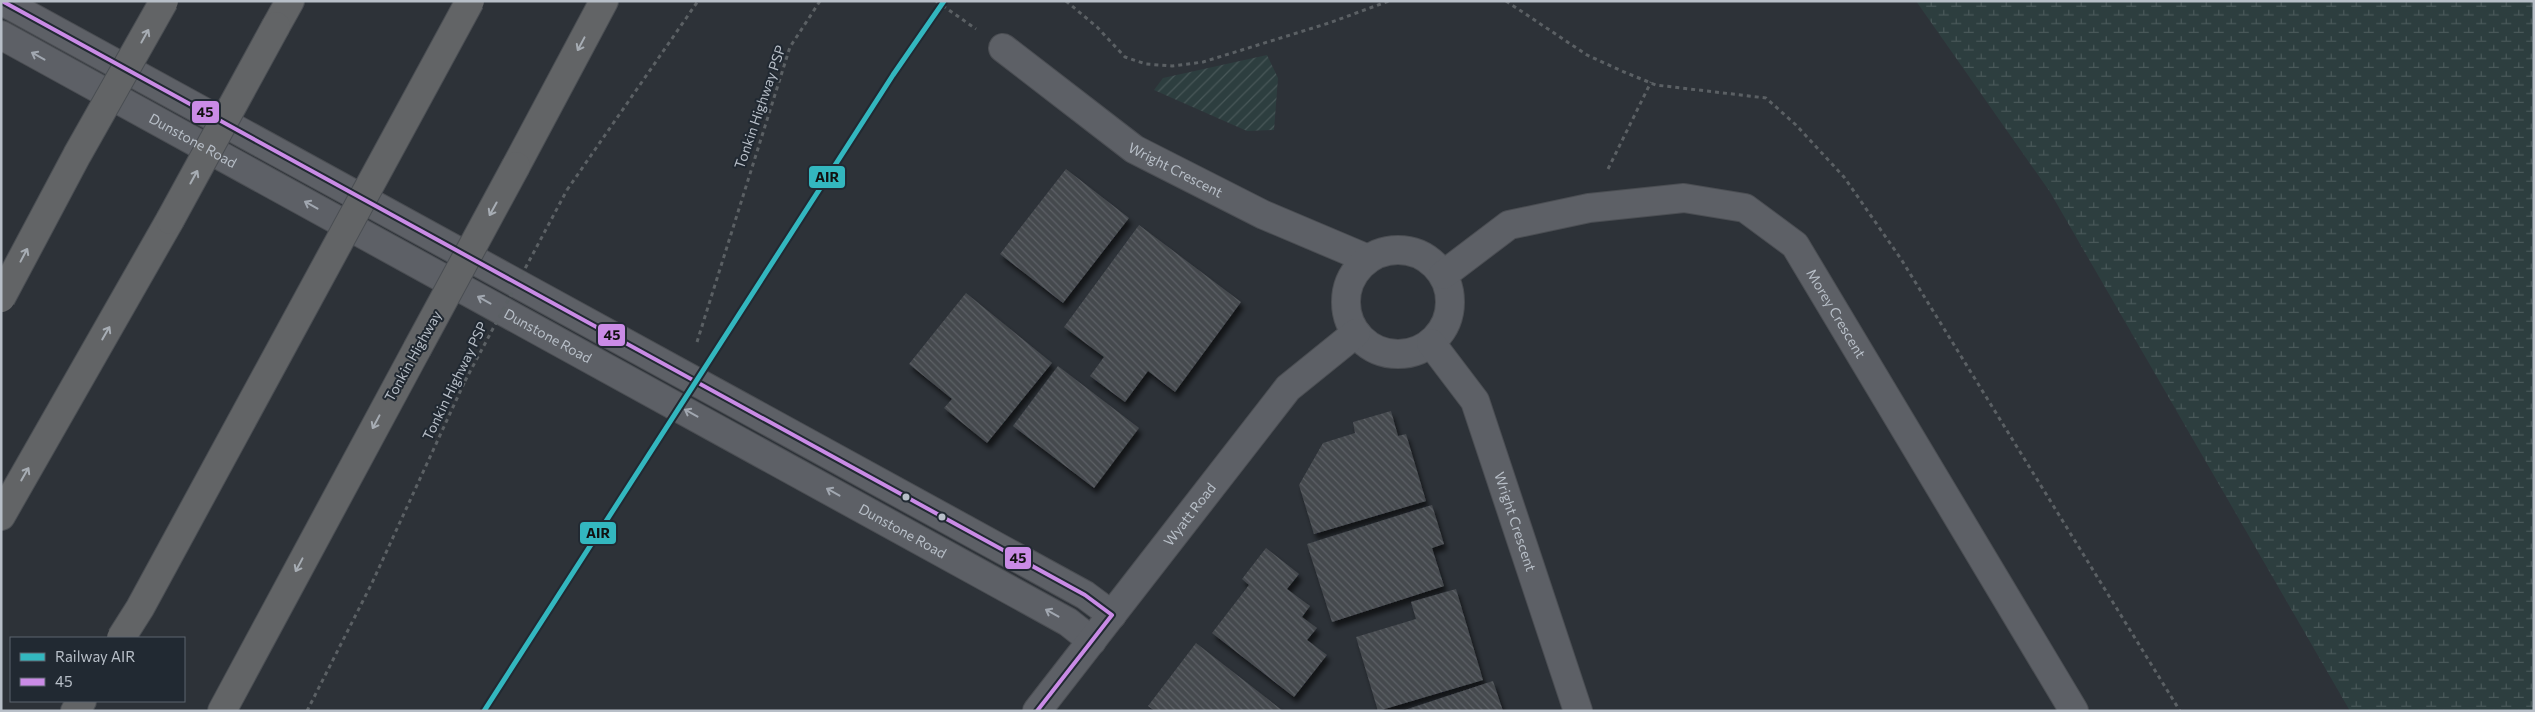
<svg xmlns="http://www.w3.org/2000/svg" width="2535" height="712" viewBox="0 0 2535 712" font-family="Commissioner,sans-serif">
<style>
.wetland{fill:url(#wetland-marsh)}
.garden{fill:url(#garden-furrows)}
.building{fill:url(#building-back-hatch);filter:url(#shadow)}
.lines{fill:none;stroke-linecap:round;stroke-linejoin:round}
.street-casing{stroke:#4b4e53;stroke-width:30}
.highway-casing{stroke:#4a4e53;stroke-width:30}
.path{stroke:#5b6064;stroke-width:3;stroke-dasharray:4 4;stroke-linecap:butt}
.street{stroke:#5d6066;stroke-width:28}
.highway{stroke:#626466;stroke-width:28}
.highway-bridge-casing{stroke:#4a4e53;stroke-width:30;stroke-linecap:butt}
.path-bridge{stroke:#5b6064;stroke-width:3;stroke-dasharray:4 4;stroke-linecap:butt}
.highway-bridge{stroke:#626466;stroke-width:28}
.bus-1-casing{stroke:#212932;stroke-width:8}
.bus-1{stroke:#ca8be6;stroke-width:4}
.rail-1-casing{stroke:#212932;stroke-width:9}
.rail-1{stroke:#33b7bf;stroke-width:5}
.oneway{stroke:#a7adb4}
.oneway2{stroke:#a1a7b0}
.bus-dot{fill:#b8bfc8;stroke:#212932;stroke-width:2}
.labels{text-anchor:middle;stroke-width:4;stroke-linejoin:round;paint-order:stroke}
.street-label{font-size:14px;fill:#b8bfc8;stroke:#212932}
.line-badge{stroke:#212932;stroke-width:2}
.pale-badge-label{font-size:14px;text-anchor:middle;font-weight:bold;fill:#111}
</style>
<defs>
<pattern id="wetland-marsh" width="20" height="14" patternUnits="userSpaceOnUse" patternTransform="scale(1.25)"><rect width="20" height="14" fill="#2d3e3f"/><path d="M1 5h8M5 5V1M11 12h8M15 12V8" fill="none" stroke="#495859"/></pattern>
<pattern id="garden-furrows" width="10" height="10" patternUnits="userSpaceOnUse" patternTransform="scale(1.25)"><rect width="10" height="10" fill="#2d3e3f"/><path d="M-1 1l2-2M0 10L10 0M9 11l2-2" fill="none" stroke="#495859"/></pattern>
<pattern id="building-back-hatch" width="6" height="6" patternUnits="userSpaceOnUse" patternTransform="scale(1.25)"><rect width="6" height="6" fill="#45494e"/><path d="M-1 5l2 2M0 0l6 6M5-1l2 2" fill="none" stroke="#5e6166"/></pattern>
<filter id="shadow"><feDropShadow dx="3" dy="5.5" stdDeviation="2.5" flood-color="#0009"/></filter>
</defs>
<rect width="100%" height="100%" fill="#2d3238"/>
<path class="wetland" d="M1916 1H2534V711H2350L2050 192Z"/>
<path class="garden" d="M1267 55 1278 78 1274 130 1247 131 1154 90 1163 78Z"/>
<path class="building" d="M1066 169 1129 218 1063 303 1000 254Z
M1139 225 1241 302 1175 392 1148 371 1125 402 1090 376 1104 357 1064 327Z
M966 293 1052 363 987 443 944 408 952 399 909 364Z
M1058 366 1139 428 1094 488 1013 426Z
M1391 411 1398 436 1406 434 1426 501 1314 534 1299 485 1323 443 1355 433 1353 422Z
M1432 505 1444 544 1432 548 1444 586 1332 622 1307 544Z
M1266 548 1299 574 1287 589 1310 606 1302 617 1317 628 1307 640 1327 655 1294 697 1212 633 1249 585 1242 579Z
M1456 589 1483 680 1378 711 1356 637 1416 619 1411 602Z
M1196 643 1283 711H1155L1148 706Z
M1493 681 1503 711H1406L1405 710Z"/>
<g class="lines">
<defs>
<g id="street">
<path d="M2 1 1085 595 1112 615"/>
<path id="s1" d="M1 35 1068 622 1092 641"/>
<path id="s2" d="M1003 48 1134 149 1264 215 1368 259"/>
<circle cx="1398" cy="302" r="52"/>
<path id="s3" d="M1443 275 1509 225 1589 208 1684 198 1745 208 1795 245 2074 711"/>
<path id="s4" d="M1431 343 1475 401 1578 711"/>
<path id="s5" d="M1037 711 1288 388 1356 333"/>
</g>
<path id="highway" d="M276 26 290 1
M516 166 604 1
M1 516 170 220
M75 711 82 701
M222 711 417 349"/>
</defs>
<use href="#street" class="street-casing"/>
<use href="#highway" class="highway-casing"/>
<path class="path" d="M936 1 976 29
M1066 1 1097 27 1125 57 1146 64 1172 66 1203 62 1329 23 1389 1
M1506 1 1587 55 1624 72 1656 85 1766 98 1796 125 1844 177 1901 259 2180 711
M1608 169 1651 82
M567 190 698 1
M697 342 790 47 820 1
M307 711 372 583 465 381"/>
<use href="#street" class="street"/>
<use href="#highway" class="highway"/>
<defs>
<path id="highway-bridge" d="M170 220 276 26
M1 298 77 155 164 1
M417 349 516 166
M121 638 140 608 470 1"/>
</defs>
<use href="#highway-bridge" class="highway-bridge-casing"/>
<path class="path-bridge" d="M465 381 567 190"/>
<use href="#highway-bridge" class="highway-bridge"/>
<defs>
<path id="bus-1" d="M2 1 1085 595 1112 615 1037 711"/>
</defs>
<use href="#bus-1" class="bus-1-casing"/>
<use href="#bus-1" class="bus-1"/>
<defs>
<path id="rail-1" d="M484 711 893 75 944 1"/>
</defs>
<use href="#rail-1" class="rail-1-casing"/>
<use href="#rail-1" class="rail-1"/>
</g>
<defs><path id="oneway-shaft" d="M-6 0H5M1.5-3L5.5 0L1.5 3" fill="none" stroke-width="1.6" stroke-linecap="round" stroke-linejoin="round" transform="scale(1.25)"/></defs>
<g class="oneway">
<use href="#oneway-shaft" transform="translate(145 36) rotate(-61)"/>
<use href="#oneway-shaft" transform="translate(581 44) rotate(118)"/>
<use href="#oneway-shaft" transform="translate(194 177) rotate(-61)"/>
<use href="#oneway-shaft" transform="translate(493 209) rotate(119)"/>
<use href="#oneway-shaft" transform="translate(24 255) rotate(-62)"/>
<use href="#oneway-shaft" transform="translate(106 333) rotate(-60)"/>
<use href="#oneway-shaft" transform="translate(376 422) rotate(118)"/>
<use href="#oneway-shaft" transform="translate(25 474) rotate(-60)"/>
<use href="#oneway-shaft" transform="translate(299 565) rotate(118)"/>
</g>
<g class="oneway2">
<use href="#oneway-shaft" transform="translate(38 56) rotate(-151)"/>
<use href="#oneway-shaft" transform="translate(311 205) rotate(-151)"/>
<use href="#oneway-shaft" transform="translate(484 300) rotate(-151)"/>
<use href="#oneway-shaft" transform="translate(691 413) rotate(-151)"/>
<use href="#oneway-shaft" transform="translate(833 492) rotate(-151)"/>
<use href="#oneway-shaft" transform="translate(1052 613) rotate(-151)"/>
</g>
<g class="bus-dot">
<circle cx="906" cy="497" r="4.5"/>
<circle cx="942" cy="517" r="4.5"/>
</g>
<g class="labels">
<g class="street-label">
<text transform="translate(760 107) rotate(-71)" y="5">Tonkin Highway PSP</text>
<text dy="5" stroke="none"><textPath href="#s1" startOffset="219">Dunstone Road</textPath></text>
<text dy="5" stroke="none"><textPath href="#s2" startOffset="212">Wright Crescent</textPath></text>
<text dy="5" stroke="none"><textPath href="#s3" startOffset="464">Morey Crescent</textPath></text>
<text dy="5" stroke="none"><textPath href="#s1" startOffset="624">Dunstone Road</textPath></text>
<text transform="translate(413 356) rotate(-61)" y="5">Tonkin Highway</text>
<text transform="translate(455 381) rotate(-64)" y="5">Tonkin Highway PSP</text>
<text dy="5" stroke="none"><textPath href="#s5" startOffset="249">Wyatt Road</textPath></text>
<text dy="5" stroke="none"><textPath href="#s4" startOffset="200">Wright Crescent</textPath></text>
<text dy="5" stroke="none"><textPath href="#s1" startOffset="1029">Dunstone Road</textPath></text>
</g>
</g>
<g class="line-badge">
<rect x="191" y="100" width="29" height="24" rx="5" fill="#ca8be6"/>
<rect x="808" y="165" width="38" height="24" rx="5" fill="#33b7bf"/>
<rect x="597" y="323" width="29" height="24" rx="5" fill="#ca8be6"/>
<rect x="579" y="521" width="38" height="24" rx="5" fill="#33b7bf"/>
<rect x="1004" y="546" width="28" height="24" rx="5" fill="#ca8be6"/>
</g>
<g class="pale-badge-label">
<text x="205" y="117">45</text>
<text x="827" y="182">AIR</text>
<text x="612" y="340">45</text>
<text x="598" y="538">AIR</text>
<text x="1018" y="563">45</text>
</g>
<rect width="2535" height="712" fill="none" stroke="#b8bfc8" stroke-width="5"/>
<rect x="10" y="637" width="175" height="65" fill="#212932" stroke="#5d656e"/>
<rect x="20" y="653" width="25" height="8" fill="#33b7bf" stroke="#5d656e"/>
<text x="55" y="662" font-size="15" fill="#b8bfc8">Railway AIR</text>
<rect x="20" y="678" width="25" height="8" fill="#ca8be6" stroke="#5d656e"/>
<text x="55" y="687" font-size="15" fill="#b8bfc8">45</text>
</svg>
